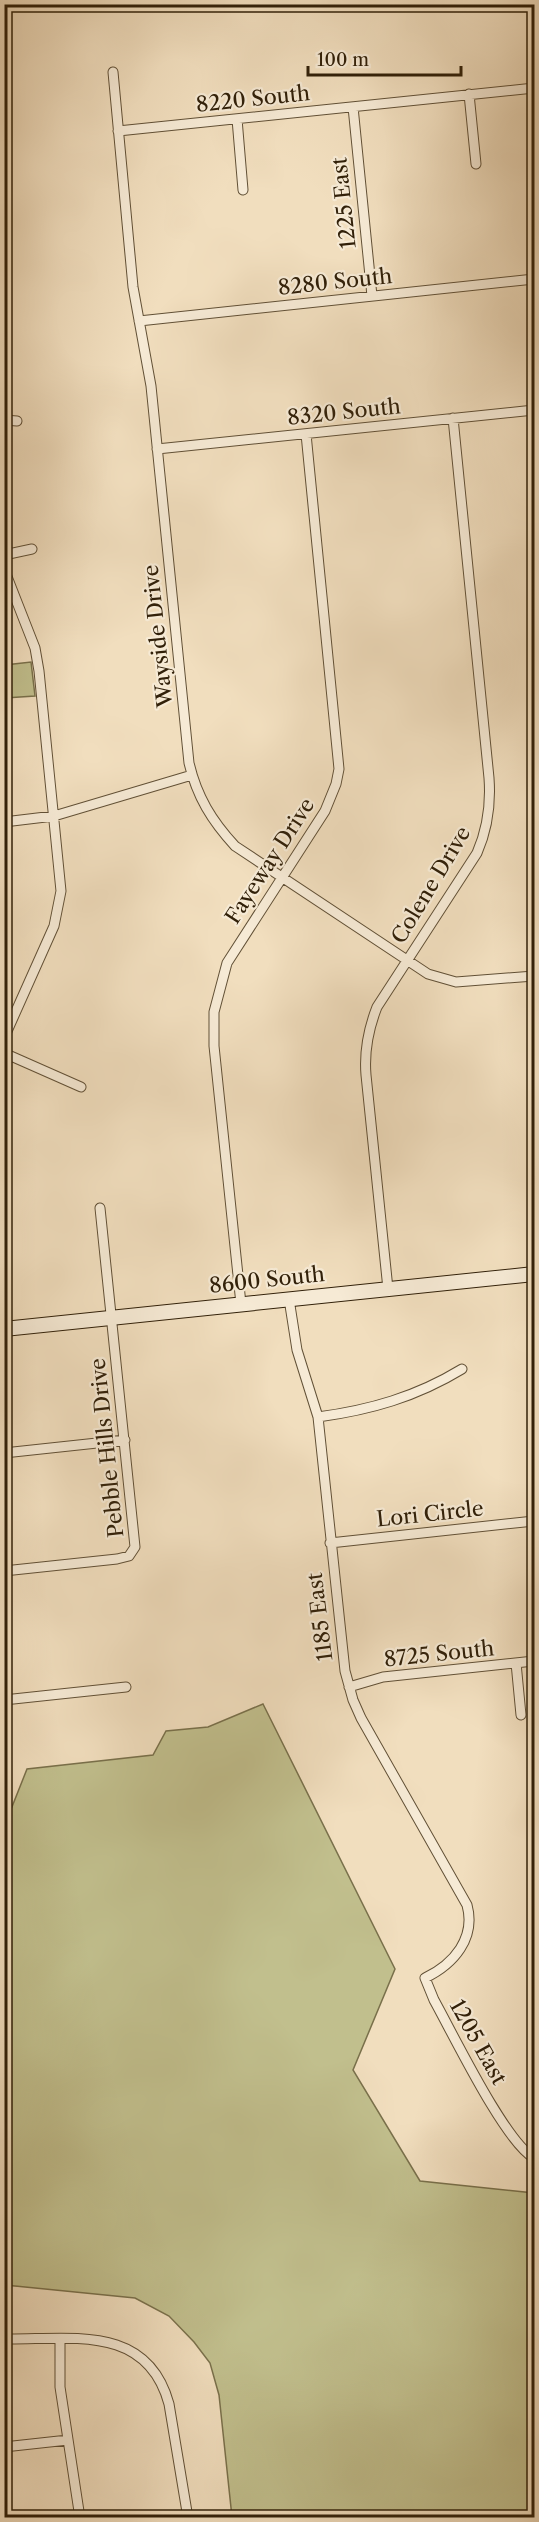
<svg xmlns="http://www.w3.org/2000/svg" width="539" height="2522" viewBox="0 0 539 2522" font-family="'Libre Caslon Text',serif">
<style>
.green{fill:#c1bf8d;stroke:#79704b;stroke-width:1.5}
.lines{fill:none;stroke-linecap:round;stroke-linejoin:round}
.minor-casing{stroke:#615036;stroke-width:11}
.secondary-casing{stroke:#312009;stroke-width:16}
.minor{stroke:#f6ead5;stroke-width:9}
.secondary{stroke:#f6ead5;stroke-width:14}
.labels{text-anchor:middle;stroke-width:4.5;stroke-linejoin:round;paint-order:stroke}
.street-label{font-size:21px;fill:#312009;stroke:#f6ead5}
</style>
<rect width="100%" height="100%" fill="#f1debe"/>
<filter id="stains"><feTurbulence type="fractalNoise" baseFrequency=".00333" numOctaves="4"/><feColorMatrix values="0 0 0 0 .2 0 0 0 0 .09 0 0 0 0 .02 0 0 0 .5 -.17"/></filter>
<radialGradient id="worn" r=".72"><stop offset=".6" stop-color="#630" stop-opacity="0"/><stop offset="1" stop-color="#630" stop-opacity=".3"/></radialGradient>
<path class="green" d="M31 662 35 696 5 698V665Z
M263 1704 395 1969 353 2070 420 2181 534 2193V2517H232L219 2395 210 2363 194 2342 169 2316 135 2298 5 2285 4 1827 27 1769 153 1755 166 1731 208 1727Z"/>
<g class="lines">
<defs>
<path id="minor" d="M113 72 133 287 151 386 189 763C197 797 212 821 235 846L428 974 456 982 534 976
M469 94 476 164
M353 107 372 296
M237 119 243 190
M118 131 534 88
M139 321 534 279
M4 420 17 421
M157 449 534 410
M4 555 32 549
M4 569 35 648 39 671 61 891 54 926 4 1038
M4 822 54 816 192 775
M4 1053 81 1087
M388 1289 366 1075C364 1051 368 1030 377 1007L477 853C488 828 491 805 489 778L453 418
M289 1299 297 1350 318 1417 345 1671 353 1700 361 1718 467 1905C476 1938 454 1964 425 1978L434 2000C453 2034 505 2142 534 2158
M241 1304 214 1046V1012L227 963 325 811 336 784 339 769 306 434
M318 1417C370 1410 416 1397 462 1369
M4 1453 125 1440
M330 1543 534 1521
M4 1571 117 1559 129 1556 135 1547 100 1208
M516 1663 521 1715
M349 1687 383 1677 534 1661
M4 1700 126 1687
M4 2339C70 2340 147 2323 169 2404L188 2518
M60 2340V2387L80 2518
M4 2447 68 2440"/>
<path id="secondary" d="M4 1329 534 1274"/>
</defs>
<use href="#minor" class="minor-casing"/>
<use href="#secondary" class="secondary-casing"/>
<use href="#minor" class="minor"/>
<use href="#secondary" class="secondary"/>
</g>
<g class="labels">
<g class="street-label">
<text transform="translate(253 99) rotate(-6)" y="7">8220 South</text>
<text transform="translate(344 203) rotate(-96)" y="7">1225 East</text>
<text transform="translate(335 282) rotate(-6)" y="7">8280 South</text>
<text transform="translate(344 412) rotate(-6)" y="7">8320 South</text>
<text transform="translate(158 636) rotate(-96)" y="7">Wayside Drive</text>
<text transform="translate(270 861) rotate(-57)" y="7">Fayeway Drive</text>
<text transform="translate(431 885) rotate(-59)" y="7">Colene Drive</text>
<text transform="translate(267 1280) rotate(-6)" y="7">8600 South</text>
<text transform="translate(107 1448) rotate(-96)" y="7">Pebble Hills Drive</text>
<text transform="translate(430 1514) rotate(-6)" y="7">Lori Circle</text>
<text transform="translate(320 1617) rotate(-97)" y="7">1185 East</text>
<text transform="translate(439 1654) rotate(-6)" y="7">8725 South</text>
<text transform="translate(478 2042) rotate(61)" y="7">1205 East</text>
</g>
</g>
<rect width="539" height="2522" fill="none" stroke="#f1debe" stroke-width="24"/>
<rect x="6" y="6" width="527" height="2510" fill="none" stroke="#312009" stroke-width="3"/>
<rect x="12" y="12" width="515" height="2498" fill="none" stroke="#312009" stroke-width="1.5"/>
<path d="M308 66v9h153v-9" fill="none" stroke="#312009" stroke-width="3"/>
<text x="317" y="66" font-size="18" fill="#312009" stroke="#f6ead5" stroke-width="4.5" paint-order="stroke">100 m</text>
<rect width="100%" height="100%" filter="url(#stains)"/>
<rect width="100%" height="100%" fill="url(#worn)"/>
</svg>
